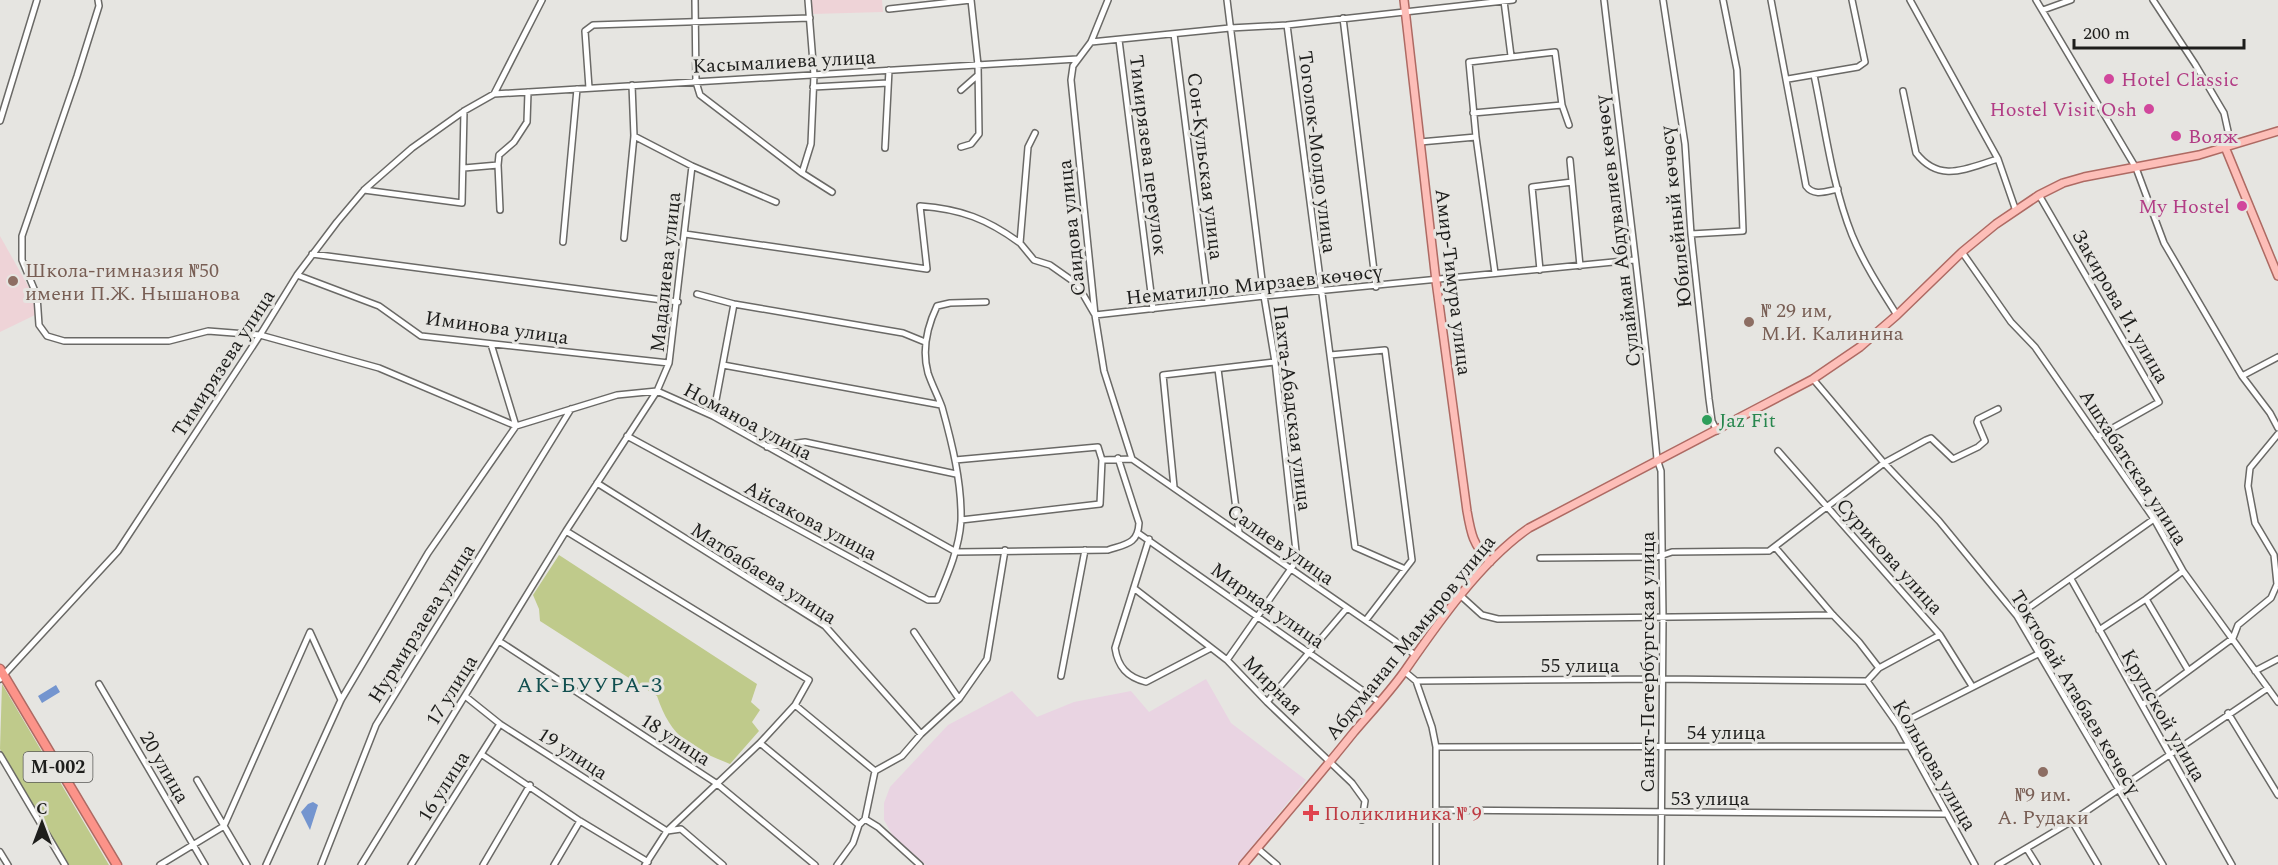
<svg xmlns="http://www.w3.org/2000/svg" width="2278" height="865" viewBox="0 0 2278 865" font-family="Spectral,serif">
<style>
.industrial{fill:#e9d4e2}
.education{fill:#eed3d7}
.green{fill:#bfca8b}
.water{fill:#7495cf}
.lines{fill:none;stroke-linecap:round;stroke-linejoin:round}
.minor-casing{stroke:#6a6966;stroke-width:8}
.major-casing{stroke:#ae6a63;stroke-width:10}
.highway-casing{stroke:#ae6a63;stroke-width:11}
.minor{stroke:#fff;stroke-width:5}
.major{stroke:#fdbeb8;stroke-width:7}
.highway{stroke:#fc9389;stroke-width:8}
.hotel-dot{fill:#d1479c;stroke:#e6e5e1;stroke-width:2}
.education-dot{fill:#8d6e63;stroke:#e6e5e1;stroke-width:2}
.leisure-dot{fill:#2e9e5b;stroke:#e6e5e1;stroke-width:2}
.health-dot{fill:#e0444e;stroke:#e6e5e1;stroke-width:2}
.labels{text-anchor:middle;stroke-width:6;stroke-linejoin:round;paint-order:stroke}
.shield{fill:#e6e5e1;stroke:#5a5a57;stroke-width:1.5}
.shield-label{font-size:18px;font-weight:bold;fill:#1e1e1c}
.street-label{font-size:20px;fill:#1e1e1c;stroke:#e6e5e1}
.hotel-label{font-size:20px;fill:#b23c85;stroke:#e6e5e1;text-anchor:start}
.education-label{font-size:20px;fill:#785e54;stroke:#e6e5e1;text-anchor:start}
.leisure-label{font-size:20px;fill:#27864d;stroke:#e6e5e1;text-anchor:start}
.health-label{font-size:20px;fill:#be3a42;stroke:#e6e5e1;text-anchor:start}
.quarter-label{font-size:22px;letter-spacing:1.5px;fill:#114f4f;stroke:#e6e5e1}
</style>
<rect width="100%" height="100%" fill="#e6e5e1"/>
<path class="industrial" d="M1206 679 1231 723 1306 780 1237 865H926L893 836 884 820V803L890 787 948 725 1012 691 1037 717 1074 702 1131 691 1149 712Z"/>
<path class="education" d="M812 0H882L883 12 812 14Z
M0 236 36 300 35 315 0 332Z"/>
<path class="green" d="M559 555 757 684 751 702 760 710 752 722 759 731 730 764C691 748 671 738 657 696L540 621 539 609 533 595Z
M2 684 109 865H68L0 749Z"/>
<path class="water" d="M56 685 60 692 42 703 38 696Z
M313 802 318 805 310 830 301 812 308 804Z"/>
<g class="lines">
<defs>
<path id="minor" d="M98 0 99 6 77 76 22 236V260L37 296 39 325 47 336 64 341H169L208 331 260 335 379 368 516 426 617 395 657 391 713 416 956 552 1108 550C1126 544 1138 544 1139 523L1118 458
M695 0 696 82 700 95 802 173 811 144 814 75 808 0
M1108 0 1091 42 1073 66 1071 80 1095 315 1104 371 1132 459
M1227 0 1264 296 1275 362 1297 560 1227 660
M1604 0C1622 153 1643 306 1657 459L1661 471 1663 617 1661 865
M1663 0 1685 144 1691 234 1709 399 1712 421 1717 431
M1771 0 1806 186C1814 197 1827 191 1838 189
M1910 0 1998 159 2016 211
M2036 0 2136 168 2164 243 2242 376 2270 413 2278 428
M2153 0 2195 64 2224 113 2228 131 2225 147
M1504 1 1511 56
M889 9 971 0
M2043 10 2071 0
M1343 18 1376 287
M1287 25 1355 547 1405 569
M1174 34 1208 302
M1119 40 1153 309
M1091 42 1230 28 1287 25 1513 0
M1814 75C1825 127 1832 185 1852 235 1864 264 1881 290 1897 315
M1788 79 1858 67 1865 62 1852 0
M813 87 888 83
M589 88 585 31 593 25 810 18
M961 90 978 75
M1903 91 1916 153C1940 184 1967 168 1998 159
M494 94 542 0
M1473 113 1562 105
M0 121 37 0
M1035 133 1028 147 1020 243 1034 260 1050 265 1077 284 1095 315 1264 296 1634 260
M634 136 692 166 776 202
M1420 142 1476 137
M961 147 971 144 979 134 978 65 971 0
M885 148 889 70
M1570 160 1580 266
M464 168 498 165
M802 173 832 192
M364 190 462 203 464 111
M2039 195 2159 402 2097 437
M500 210 498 165 499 155 514 142 527 122 528 92
M685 234 927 269 920 206C961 209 987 219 1020 243
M1691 234 1743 231 1737 70 1723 0
M624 238 634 136 632 85
M563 242 577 89
M1962 252 2011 322 2035 347 2154 519 2183 571 2278 702
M312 254 678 302
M1540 270 1532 187 1572 182
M1495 273 1476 137 1469 62 1555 52 1562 105 1569 125
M297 275 379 306 421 336 669 363
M697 294 734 304 903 333 925 342
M491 344 516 426
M1330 355 1385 350 1412 560 1366 620
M723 365 941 405
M1218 369 1239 532
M2242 376 2278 357
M1813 379 1884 463 1939 521 2017 616 2163 865
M713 416 734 304
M627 436 928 600H937C948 574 959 549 961 521 962 483 952 443 942 407 938 396 932 385 928 373 922 351 927 327 937 306L950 303 986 302
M767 447 805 442 956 474
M1778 451 1940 635 1972 686
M955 460 1098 447 1102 460 1132 459 1414 654
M597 483 825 626 921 734
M1174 487 1163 375 1275 362
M961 520 1100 504 1102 460
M566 531 809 680 795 705 760 743 667 831 645 865
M1138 533 1379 702
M1149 539 1115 648C1118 667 1127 677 1146 682L1211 648
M1775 547 1833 615 1859 642 1879 668
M1540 558 1657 557 1672 552 1769 551 1884 463 1926 440 1931 438 1953 459 1978 447 1985 441 1977 422 1978 419 1998 409
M2071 579 2232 865
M2277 584 2274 555 2255 523 2248 486 2250 468 2278 434
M1135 589 1227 660 1267 702 1352 783 1365 801 1362 820
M1461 596 1482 615 1498 619 1833 615
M2146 599 2188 670
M2017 616 2154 519
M2099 630 2146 599 2183 571
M914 632 959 699
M499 641 716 783 815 865
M1404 671 1416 681 1662 679 1867 681
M2255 671 2278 659
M1061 676 1085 550
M0 679 118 551 260 335 297 275 337 222 364 190 412 148 464 111 494 94 1077 59
M1416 681 1432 727 1436 747V865
M1867 681 1898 725 1975 865
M1867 681 1879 668 1940 635
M99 684 205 865
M465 696 500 724 667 831 681 829 723 865
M1267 702 1347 608
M795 705 875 771
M2142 705 2233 638 2238 625 2271 598 2278 582
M2228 713 2278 795
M1898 725 2040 653
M760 743 859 825
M1436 747 1909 746
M481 754 580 821 648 862
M0 755 65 865
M197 780 247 865
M1437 810 1947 814
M865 819 878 827 920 865
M2072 821 2098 865
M1257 848 1277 865
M2027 849 2037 865
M0 852 8 865
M160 865 224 826 310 632 341 700
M266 865 341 700 428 553 516 426
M321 865 376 725 571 409
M361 865 566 531 657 391 669 363 692 166
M411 865 500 724
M483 865 530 785
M554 865 580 821
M837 865 853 843 859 825 865 819 875 771 902 756 921 734 959 699 987 659 1005 550
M1998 865 2072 821 2268 688"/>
<path id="major" d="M1404 0 1436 281 1467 511C1471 534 1473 545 1490 562
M2225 147 2278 276
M1243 865C1280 821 1318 777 1354 732 1371 712 1389 693 1404 672 1438 623 1480 562 1529 528L1813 379 1860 347 1897 315 1962 252 1996 224 2039 195 2063 183 2084 177 2199 155 2278 131"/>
<path id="highway" d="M0 669 117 865"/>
</defs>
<use href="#minor" class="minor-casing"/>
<use href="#major" class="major-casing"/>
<use href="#highway" class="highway-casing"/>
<use href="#minor" class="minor"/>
<use href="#major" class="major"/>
<use href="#highway" class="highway"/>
</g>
<g class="hotel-dot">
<circle cx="2109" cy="79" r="6"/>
<circle cx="2149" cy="109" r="6"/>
<circle cx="2176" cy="136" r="6"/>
<circle cx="2242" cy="206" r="6"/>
</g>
<g class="education-dot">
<circle cx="13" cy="281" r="6"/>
<circle cx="1749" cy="322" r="6"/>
<circle cx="2043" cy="772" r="6"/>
</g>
<circle class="leisure-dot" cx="1707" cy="420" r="6"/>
<path class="health-dot" d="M1308 804h6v6h6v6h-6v6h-6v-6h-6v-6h6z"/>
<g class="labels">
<rect class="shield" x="23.5" y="752" width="69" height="30" rx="4.5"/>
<g class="shield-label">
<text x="58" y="773">M-002</text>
</g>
<g class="street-label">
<text transform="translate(784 61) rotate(-3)" y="7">Касымалиева улица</text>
<text transform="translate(1318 152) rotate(83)" y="7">Тоголок-Молдо улица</text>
<text transform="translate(1149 155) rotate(83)" y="7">Тимирязева переулок</text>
<text transform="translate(1206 166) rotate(83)" y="7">Сон-Кульская улица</text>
<text transform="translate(1675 217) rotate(-96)" y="7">Юбилейный көчөсү</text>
<text transform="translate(1071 228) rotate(-96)" y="7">Саидова улица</text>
<text transform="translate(1617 231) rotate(-97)" y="7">Сулайман Абдувалиев көчөсү</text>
<text transform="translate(665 272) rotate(-84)" y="7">Мадалиева улица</text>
<text transform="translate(1454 282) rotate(83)" y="7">Амир-Тимура улица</text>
<text transform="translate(1254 284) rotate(-6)" y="7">Нематилло Мирзаев көчөсү</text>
<text transform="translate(2121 306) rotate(60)" y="7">Закирова И. улица</text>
<text transform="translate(497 327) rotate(8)" y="7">Иминова улица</text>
<text transform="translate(223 363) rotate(-57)" y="7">Тимирязева улица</text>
<text transform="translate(1293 408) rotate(83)" y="7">Пахта-Абадская улица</text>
<text transform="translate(748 421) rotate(28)" y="7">Номаноа улица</text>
<text transform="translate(2134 467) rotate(57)" y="7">Ашхабатская улица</text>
<text transform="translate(811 520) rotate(28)" y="7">Айсакова улица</text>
<text transform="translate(1281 544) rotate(35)" y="7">Салиев улица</text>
<text transform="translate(1890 556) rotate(48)" y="7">Сурикова улица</text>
<text transform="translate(764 573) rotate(33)" y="7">Матбабаева улица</text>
<text transform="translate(1268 605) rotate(35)" y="7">Мирная улица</text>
<text transform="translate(421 623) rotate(-58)" y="7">Нурмирзаева улица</text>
<text transform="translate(1410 637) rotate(-51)" y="7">Абдуманап Мамыров улица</text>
<text transform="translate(1647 662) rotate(-90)" y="7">Санкт-Петербургская улица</text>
<text x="1580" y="672">55 улица</text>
<text transform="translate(1273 685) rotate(45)" y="7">Мирная</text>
<text transform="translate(451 690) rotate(-58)" y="7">17 улица</text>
<text transform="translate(2076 692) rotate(59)" y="7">Токтобай Атабаев көчөсү</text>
<text transform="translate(2164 715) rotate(60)" y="7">Крупской улица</text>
<text x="1726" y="739">54 улица</text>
<text transform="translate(676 739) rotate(33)" y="7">18 улица</text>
<text transform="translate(573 753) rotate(33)" y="7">19 улица</text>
<text transform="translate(1935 765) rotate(60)" y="7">Кольцова улица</text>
<text transform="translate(165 767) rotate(60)" y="7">20 улица</text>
<text transform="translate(443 786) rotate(-58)" y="7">16 улица</text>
<text x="1710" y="805">53 улица</text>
</g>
<g class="hotel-label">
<text x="2121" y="86">Hotel Classic</text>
<text x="2137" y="116" text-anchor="end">Hostel Visit Osh</text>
<text x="2188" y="143">Вояж</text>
<text x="2230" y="213" text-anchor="end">My Hostel</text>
</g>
<g class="education-label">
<text x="25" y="277">Школа-гимназия №50<tspan x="25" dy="23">имени П.Ж. Нышанова</tspan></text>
<text x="1761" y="317">№ 29 им,<tspan x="1761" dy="23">М.И. Калинина</tspan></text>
<text x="2043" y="801" text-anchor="middle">№9 им.<tspan x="2043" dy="23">А. Рудаки</tspan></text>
</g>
<g class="leisure-label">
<text x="1719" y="427">Jaz Fit</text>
</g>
<g class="health-label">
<text x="1324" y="820">Поликлиника № 9</text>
</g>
<g class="quarter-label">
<text x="590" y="692">АК-БУУРА-3</text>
</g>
</g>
<g transform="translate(42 823)" stroke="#e6e5e1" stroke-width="4.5" paint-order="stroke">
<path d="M0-4.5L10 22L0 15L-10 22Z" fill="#1e1e1c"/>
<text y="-9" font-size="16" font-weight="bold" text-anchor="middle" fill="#1e1e1c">С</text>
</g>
<path d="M2074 39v9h170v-9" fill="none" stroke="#1e1e1c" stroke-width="3"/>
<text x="2083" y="39" font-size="18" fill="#1e1e1c" stroke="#e6e5e1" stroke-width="4.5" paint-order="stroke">200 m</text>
</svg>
